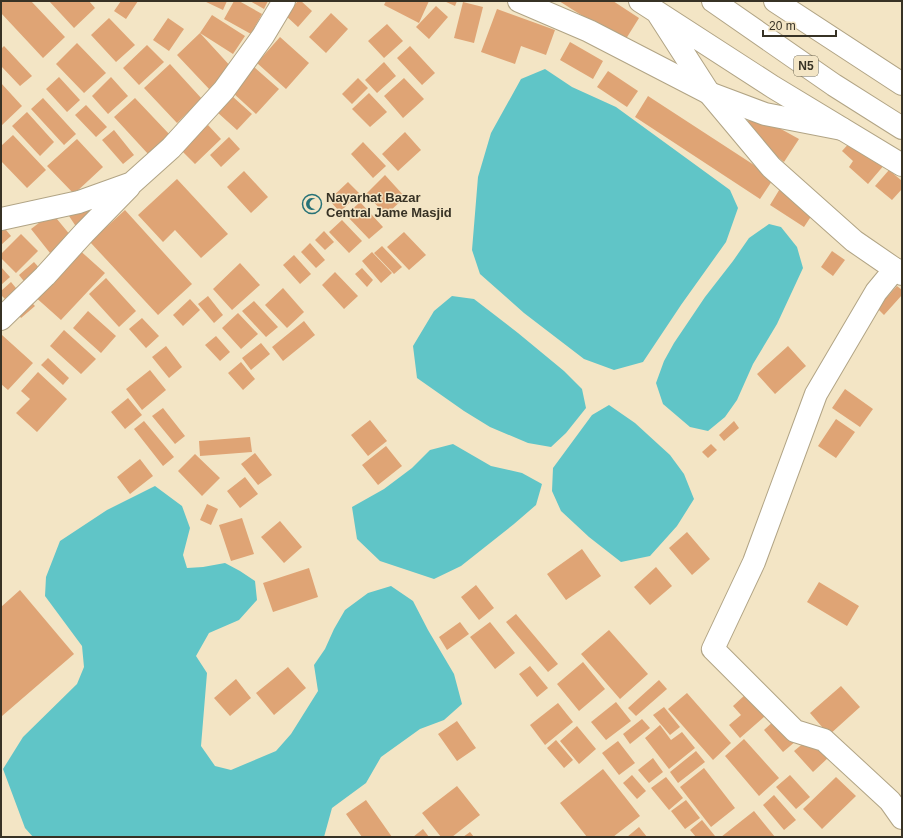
<svg xmlns="http://www.w3.org/2000/svg" width="903" height="838" viewBox="0 0 903 838" font-family="Arial,sans-serif">
<style>
.water{fill:#60c5c7}
.building{fill:#dfa475}
.lines{fill:none;stroke-linecap:round;stroke-linejoin:round}
.street-casing{stroke:#b1a485;stroke-width:24}
.secondary-casing{stroke:#b1a485;stroke-width:24}
.highway-casing{stroke:#b1a485;stroke-width:24}
.street{stroke:#fff;stroke-width:22}
.secondary{stroke:#fff;stroke-width:22}
.highway{stroke:#fff;stroke-width:22}
.labels{text-anchor:middle;stroke-width:3;stroke-linejoin:round;paint-order:stroke}
.shield{fill:#f3e5c5;stroke:#6f6855;stroke-width:1}
.shield-label{font-size:12px;font-weight:bold;fill:#373225}
.poi-label{font-size:13px;font-weight:bold;fill:#373225;stroke:#f3e5c5;text-anchor:start}
</style>
<rect width="100%" height="100%" fill="#f3e5c5"/>
<path class="water" d="M545 69 572 87 616 107 730 190 738 208 726 242 681 305 643 362 614 370 584 359 524 313 480 274 472 250 478 177 491 133 521 79Z
M769 224 781 227 797 247 803 268 777 324 753 364 737 400 725 417 708 431 690 427 663 404 656 383 664 361 674 343 705 297 733 261 749 238Z
M452 296 474 299 518 333 564 371 582 389 586 408 566 433 551 447 528 443 490 427 464 411 417 378 413 346 434 311Z
M609 405 635 423 670 455 684 474 694 499 677 526 650 556 621 562 589 537 561 511 552 491 553 468 592 415Z
M453 444 491 466 522 473 542 484 536 505 514 524 461 566 434 579 380 561 357 539 352 507 384 489 412 468 430 450Z
M155 486 182 506 190 528 183 555 187 568 203 567 225 563 240 571 255 581 257 600 239 620 209 633 196 656 207 673 201 746 215 766 231 770 276 751 291 734 318 691 314 665 325 649 334 629 345 610 368 593 391 586 413 601 428 630 454 674 462 704 444 720 420 729 381 757 366 783 332 808 324 837H33L25 828 3 769 23 737 77 684 84 667 82 646 45 596 46 577 60 541 107 510Z"/>
<path class="building" d="M3 1H31L65 37 43 58 1 13V3Z
M49 1H89L95 8 74 28Z
M121 1H138L126 19 114 11Z
M204 1H227L223 10Z
M234 1H239L262 14 251 34 224 19Z
M250 1H268L264 9Z
M298 1H301L312 11 298 27 285 15Z
M386 1H429L419 23 384 5Z
M444 1H457L455 6Z
M559 1H613L639 18 624 42Z
M463 2 483 7 474 43 454 38Z
M436 6 448 17 429 39 416 27Z
M497 9 555 30 546 55 521 46 515 64 481 52Z
M331 13 348 29 326 53 309 37Z
M212 15 245 36 233 54 200 33Z
M109 18 135 45 116 62 91 35Z
M168 18 184 29 169 51 153 40Z
M387 24 403 41 384 58 368 41Z
M200 33 233 69 210 90 177 55Z
M280 37 309 63 286 89 257 63Z
M570 42 603 61 593 79 560 60Z
M77 43 106 73 84 93 56 64Z
M147 45 164 62 139 85 123 68Z
M4 46 32 76 20 86 1 66V49Z
M410 46 435 73 422 85 397 58Z
M384 62 396 76 377 93 365 80Z
M170 64 202 99 177 123 144 88Z
M254 67 279 89 256 114 232 92Z
M608 71 638 91 627 107 597 87Z
M59 77 80 100 67 112 46 89Z
M111 77 128 96 108 114 92 96Z
M358 78 368 88 352 104 342 94Z
M404 78 424 99 403 118 384 96Z
M1 83 22 106 1 126Z
M369 93 387 112 370 127 352 109Z
M232 96 252 114 237 130 217 112Z
M648 96 774 178 760 199 635 117Z
M43 98 76 134 64 145 31 109Z
M135 98 170 135 149 155 114 117Z
M86 105 107 127 96 137 75 115Z
M27 112 54 142 40 156 12 126Z
M754 114 799 139 784 162 741 129Z
M208 125 221 139 195 164 181 150Z
M114 130 134 155 123 164 102 140Z
M405 132 421 150 398 171 382 154Z
M13 135 46 170 27 188 1 161V146Z
M229 137 240 149 221 167 210 155Z
M77 139 103 167 74 194 47 166Z
M852 140 885 164 868 184 849 167 853 161 842 151Z
M363 142 386 166 373 178 351 154Z
M889 170 902 181V189L892 200 875 186Z
M244 171 268 197 251 213 227 187Z
M385 175 405 197 386 215 366 194Z
M177 179 228 234 201 258 175 230 163 242 138 215Z
M348 182 359 193 340 212 329 200Z
M781 187 816 209 804 227 770 205Z
M89 200 98 212 77 228 69 216Z
M360 202 383 227 369 239 346 215Z
M125 210 192 284 158 315 90 242Z
M52 213 71 236 50 253 31 229Z
M342 220 362 241 349 253 329 232Z
M1 224 11 236 1 245Z
M324 231 334 242 325 250 315 240Z
M404 232 426 255 409 270 387 247Z
M21 234 38 251 16 273 1 258V254Z
M310 243 325 260 316 268 301 252Z
M382 246 402 267 394 274 374 253Z
M76 247 105 273 61 320 33 295Z
M832 251 845 260 833 276 821 267Z
M372 252 392 273 381 283 362 261Z
M294 255 311 274 300 284 283 265Z
M34 262 42 271 27 285 19 275Z
M240 263 260 285 232 310 213 289Z
M1 267 10 277 1 285Z
M362 268 373 280 367 287 355 274Z
M335 272 358 296 344 309 322 285Z
M106 278 136 311 119 327 89 294Z
M11 282 20 293 9 303 1 295V291Z
M897 286 902 290V295L884 315 877 308Z
M283 288 304 312 287 328 265 305Z
M208 296 223 315 214 323 198 304Z
M27 298 35 306 21 318 14 309Z
M190 299 200 310 183 326 173 315Z
M254 301 278 327 266 337 242 311Z
M88 311 116 336 101 353 73 328Z
M238 313 258 334 241 349 222 328Z
M142 318 159 336 146 348 129 329Z
M304 321 315 335 283 361 272 347Z
M64 330 96 359 81 374 50 346Z
M2 335 33 363 8 390 1 384V336Z
M216 336 230 352 220 361 205 345Z
M261 343 270 354 251 370 242 358Z
M166 346 182 367 169 378 152 357Z
M788 346 806 366 775 394 757 374Z
M48 358 69 378 63 385 41 365Z
M241 362 255 379 243 390 228 373Z
M150 370 166 390 142 410 126 389Z
M38 372 67 399 37 432 16 413 30 399 21 391Z
M845 389 873 409 860 427 832 408Z
M128 398 142 415 125 429 111 412Z
M163 408 185 436 175 444 152 416Z
M836 419 855 432 836 458 818 446Z
M370 420 387 441 368 456 351 435Z
M144 421 174 457 163 466 134 429Z
M734 421 739 428 724 441 719 435Z
M250 437 252 452 200 456 199 441Z
M711 444 717 450 708 458 702 452Z
M386 446 402 466 378 485 362 465Z
M255 453 272 475 258 485 241 464Z
M195 454 220 478 202 496 178 471Z
M140 459 153 476 130 494 117 477Z
M245 477 258 494 240 508 227 491Z
M207 504 218 509 211 525 200 520Z
M242 518 254 554 231 561 219 525Z
M280 521 302 547 284 563 261 537Z
M687 532 710 559 692 575 669 548Z
M582 549 601 576 566 600 547 574Z
M656 567 672 586 650 605 634 587Z
M309 568 318 597 273 612 263 583Z
M819 582 859 606 847 626 807 602Z
M476 585 494 608 479 620 461 597Z
M20 590 74 654 2 716 1 715V607Z
M516 614 558 664 548 672 506 622Z
M460 622 469 634 447 650 439 637Z
M490 622 515 653 495 669 470 637Z
M609 630 648 674 620 699 581 654Z
M583 662 605 689 579 711 557 684Z
M530 666 548 688 537 697 519 674Z
M288 667 306 688 274 715 256 693Z
M236 679 251 698 230 716 214 698Z
M659 680 667 689 636 716 628 708Z
M841 686 860 707 829 735 810 713Z
M687 693 731 743 713 760 668 709Z
M746 694 765 716 740 738 729 725 741 715 733 706Z
M616 702 631 721 606 740 591 722Z
M558 703 573 722 545 745 530 725Z
M664 707 680 727 670 735 653 715Z
M642 719 650 728 630 744 623 734Z
M776 719 796 741 783 752 764 730Z
M457 721 476 748 457 761 438 734Z
M660 725 671 740 682 732 695 748 669 769 645 738Z
M577 726 596 749 579 764 560 741Z
M811 737 829 757 813 772 794 751Z
M744 739 779 778 759 796 725 756Z
M556 740 573 760 564 768 547 748Z
M618 741 635 763 619 775 602 753Z
M696 751 705 762 678 783 670 772Z
M653 758 663 772 649 783 638 770Z
M704 768 735 808 711 827 680 787Z
M603 769 640 816 613 837H587L560 803Z
M632 775 646 791 637 799 623 783Z
M790 775 810 797 796 809 776 787Z
M666 777 683 798 669 810 651 788Z
M836 777 856 796 822 829 803 809Z
M457 786 480 815 452 837H441L422 813Z
M774 795 796 820 784 830 763 805Z
M366 800 392 837H362L346 814Z
M686 800 700 818 685 829 671 811Z
M754 811 775 837H721Z
M702 820 715 836 713 837H696L690 830Z
M639 827 647 837H627Z
M423 829 429 837H413Z
M470 832 474 837H463Z"/>
<g class="lines">
<defs>
<path id="street" d="M1 219 79 202 132 183 171 148 224 90 263 36 284 1
M895 269 876 292 816 394 754 562 713 649 795 731 824 740 890 801 902 818
M1 319 45 276 84 233 129 187"/>
<path id="secondary" d="M519 1 589 31 709 93 765 114 842 129"/>
<path id="highway" d="M640 1 773 87 902 165
M713 1 834 85 902 128
M775 1 902 84
M657 12 709 93 771 167 854 241 902 274"/>
</defs>
<use href="#street" class="street-casing"/>
<use href="#secondary" class="secondary-casing"/>
<use href="#highway" class="highway-casing"/>
<use href="#street" class="street"/>
<use href="#secondary" class="secondary"/>
<use href="#highway" class="highway"/>
</g>
<defs>
<symbol id="mosque-ring" viewBox="-11 -11 22 22"><circle r="9.5" fill="#f3e5c5" stroke="#277277" stroke-width="1.5"/><path d="M3.5-4.9A6 6 0 1 0 3.5 4.9A5 5 0 1 1 3.5-4.9Z" fill="#277277"/></symbol>
</defs>
<g fill-rule="evenodd">
<use href="#mosque-ring" x="301" y="193" width="22" height="22"/>
</g>
<g class="labels">
<rect class="shield" x="794" y="56" width="24" height="20" rx="3"/>
<g class="shield-label">
<text x="806" y="70">N5</text>
</g>
<g class="poi-label">
<text x="326" y="202">Nayarhat Bazar<tspan x="326" dy="15">Central Jame Masjid</tspan></text>
</g>
</g>
<rect width="903" height="838" fill="none" stroke="#373225" stroke-width="4"/>
<path d="M763 30v6h73v-6" fill="none" stroke="#373225" stroke-width="2"/>
<text x="769" y="30" font-size="12" fill="#373225" stroke="#f3e5c5" stroke-width="3" paint-order="stroke">20 m</text>
</svg>
